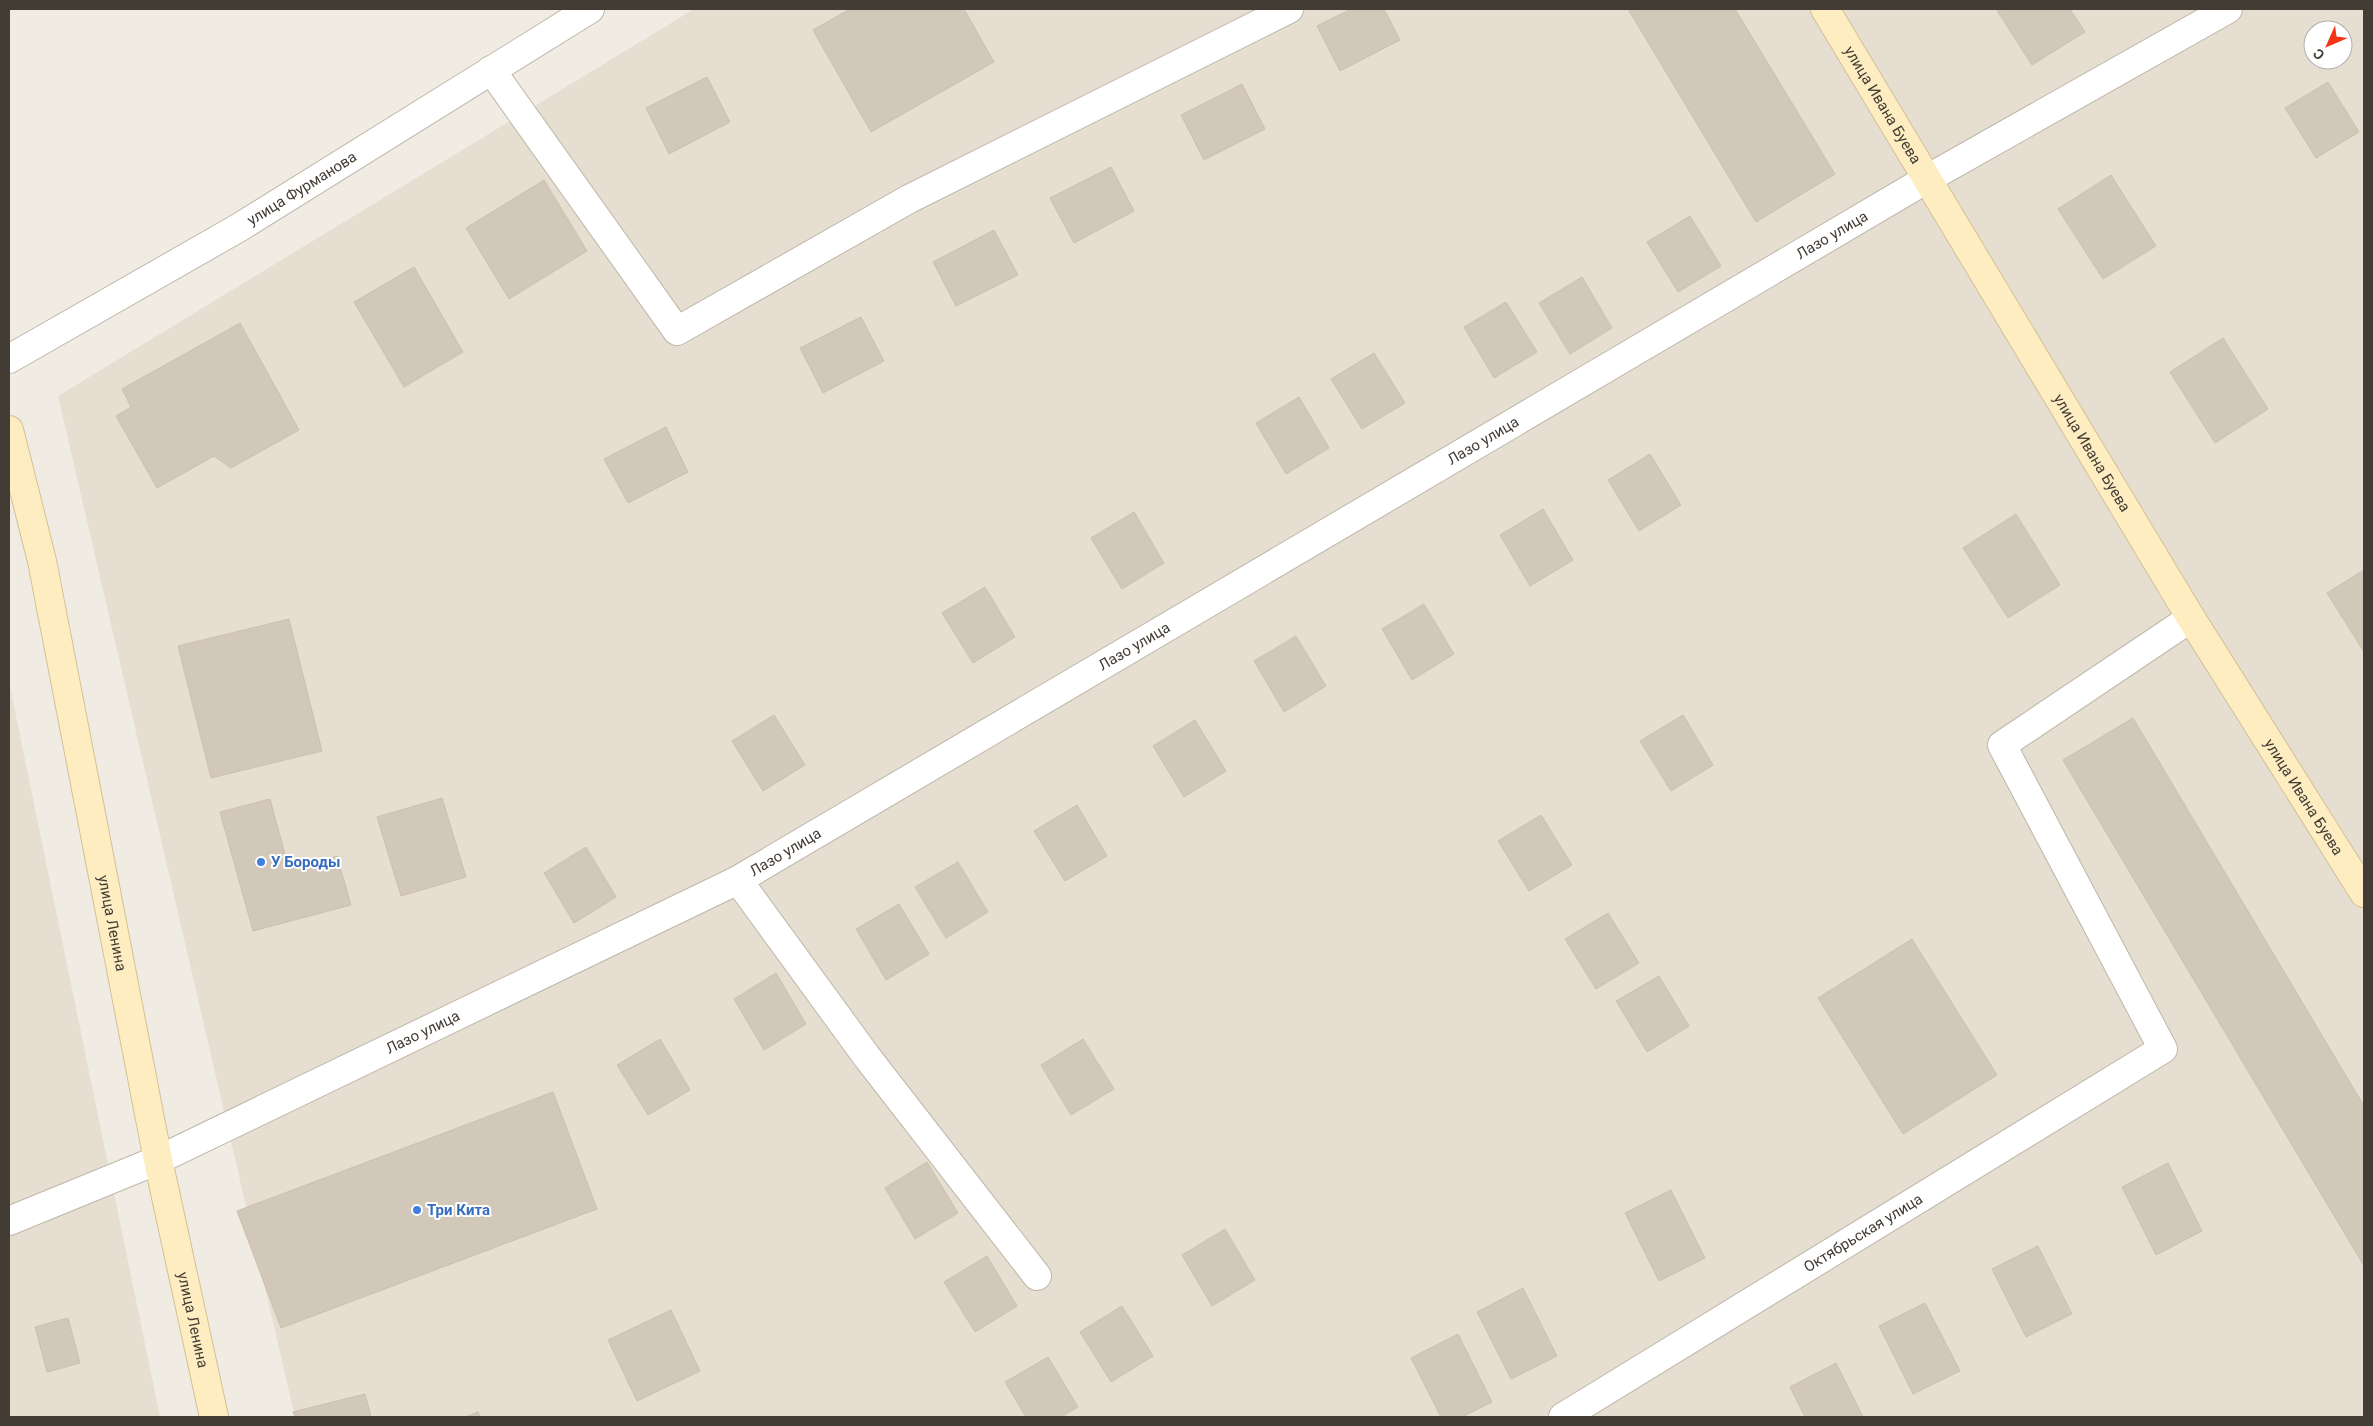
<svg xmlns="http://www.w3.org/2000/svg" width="2373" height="1426" viewBox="0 0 2373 1426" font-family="Roboto,sans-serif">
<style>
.residential{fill:#e5ded1;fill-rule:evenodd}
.building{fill:#d2c8b9;stroke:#cdbfac}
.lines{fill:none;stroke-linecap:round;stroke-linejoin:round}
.street-casing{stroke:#bfb7a9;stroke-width:30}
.secondary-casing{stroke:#d3c196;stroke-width:30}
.street{stroke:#fff;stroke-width:28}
.secondary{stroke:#fdedc1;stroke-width:28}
.shop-dot{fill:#3f7fe0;stroke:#fff;stroke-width:2}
.labels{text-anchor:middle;stroke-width:4;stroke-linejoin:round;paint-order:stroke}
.street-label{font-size:15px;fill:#433c34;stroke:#fff}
.shop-label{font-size:15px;font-weight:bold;fill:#366cbe;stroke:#fff;text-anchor:start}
</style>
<rect width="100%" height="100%" fill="#f1ece3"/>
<path class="residential" d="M694 9H2364V1417H295L58 396ZM2313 30H2343V60H2313Z
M9 682 160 1417H9Z"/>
<path class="building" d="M850 9H964L994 62 871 132 813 30Z
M1351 9H1384L1400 40 1340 71 1317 26Z
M1628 9H1735L1835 174 1756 222Z
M1996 9H2070L2085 32 2032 65Z
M707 77 730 122 669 154 646 108Z
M2328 82 2359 132 2316 158 2285 108Z
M1242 84 1265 129 1204 160 1181 115Z
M1111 167 1134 211 1074 243 1050 198Z
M2111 175 2156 246 2103 279 2058 209Z
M544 180 587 251 509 299 466 228Z
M1690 216 1721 266 1678 292 1647 242Z
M994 230 1018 275 956 306 933 262Z
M414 267 463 352 404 387 354 302Z
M1582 277 1612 328 1570 354 1539 303Z
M1506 302 1537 352 1494 378 1464 327Z
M861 317 884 361 823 393 800 348Z
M240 323 299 430 231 468 214 456 157 488 116 416 131 407 122 389Z
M2223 338 2268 409 2215 443 2170 372Z
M1374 353 1405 403 1362 429 1331 379Z
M1299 397 1329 448 1286 474 1256 423Z
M666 427 688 472 628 503 604 459Z
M1650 454 1681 505 1639 531 1608 480Z
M1543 509 1573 560 1530 586 1500 535Z
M1134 512 1164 563 1122 589 1091 538Z
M2016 514 2060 585 2008 618 1963 548Z
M2364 570V652L2327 593Z
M985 587 1015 637 973 663 942 613Z
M1424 604 1454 654 1412 680 1382 629Z
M289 619 322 751 211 778 178 646Z
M1296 636 1326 686 1284 712 1254 661Z
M774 715 805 765 763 791 732 741Z
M1683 715 1713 765 1671 791 1640 741Z
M2133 718 2364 1106V1266L2063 760Z
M1195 720 1226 771 1184 797 1153 746Z
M442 798 466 877 401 896 377 817Z
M270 799 289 869 337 856 351 905 253 931 220 812Z
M1077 805 1107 856 1065 881 1034 831Z
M1541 815 1572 865 1529 891 1498 841Z
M586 847 616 897 574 923 544 873Z
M958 862 988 912 946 938 915 887Z
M899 904 929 954 886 980 856 929Z
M1608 913 1639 963 1596 989 1565 939Z
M1912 939 1997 1075 1903 1134 1818 998Z
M776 973 806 1024 764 1050 734 999Z
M1659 976 1689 1026 1647 1052 1616 1001Z
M660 1039 690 1090 648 1115 617 1065Z
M1083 1039 1114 1089 1071 1115 1041 1065Z
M553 1092 597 1209 281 1328 237 1211Z
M927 1162 958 1213 915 1239 885 1188Z
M2168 1163 2202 1231 2156 1255 2122 1187Z
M1671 1190 1705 1258 1659 1281 1625 1213Z
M1225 1229 1255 1280 1212 1306 1182 1255Z
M2038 1246 2072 1314 2026 1337 1992 1269Z
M987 1256 1017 1306 975 1332 944 1282Z
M1523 1288 1557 1356 1511 1379 1477 1312Z
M1925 1303 1960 1371 1913 1394 1879 1326Z
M1122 1306 1153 1356 1111 1382 1080 1332Z
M671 1310 700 1371 637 1401 608 1340Z
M68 1318 80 1363 47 1372 35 1327Z
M1458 1334 1492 1402 1462 1417H1441L1411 1358Z
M1048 1357 1078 1407 1061 1417H1026L1005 1382Z
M1836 1363 1863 1417H1805L1790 1387Z
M365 1394 371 1417H295L293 1412Z
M478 1412 480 1417H465Z"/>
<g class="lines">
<defs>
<g id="street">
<path d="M491 70 677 331 909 199 1289 9"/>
<path id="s1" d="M9 359 240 227 590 9"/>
<path d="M738 880 867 1057 1037 1276"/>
<path id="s2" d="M9 1221 158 1160 738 880 1927 179 2228 9"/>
<path id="s3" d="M1563 1417 2163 1049 2002 745 2191 618"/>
</g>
<g id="secondary">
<path id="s4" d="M1825 9 2191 618 2364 893"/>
<path id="s5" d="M9 430 42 561 158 1160 214 1417"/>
</g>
</defs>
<use href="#street" class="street-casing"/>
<use href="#secondary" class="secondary-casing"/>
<use href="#street" class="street"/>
<use href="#secondary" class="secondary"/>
</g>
<g class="shop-dot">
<circle cx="261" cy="862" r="5"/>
<circle cx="417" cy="1210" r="5"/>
</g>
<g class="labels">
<g class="street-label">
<text dy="5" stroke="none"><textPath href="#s4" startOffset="112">улица Ивана Буева</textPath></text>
<text dy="5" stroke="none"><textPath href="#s1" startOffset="339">улица Фурманова</textPath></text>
<text dy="5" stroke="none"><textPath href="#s2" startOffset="2075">Лазо улица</textPath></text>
<text dy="5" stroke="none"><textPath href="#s2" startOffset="1670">Лазо улица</textPath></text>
<text dy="5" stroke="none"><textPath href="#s4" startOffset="518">улица Ивана Буева</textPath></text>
<text dy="5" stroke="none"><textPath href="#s2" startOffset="1265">Лазо улица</textPath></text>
<text dy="5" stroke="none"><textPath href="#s4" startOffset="922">улица Ивана Буева</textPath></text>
<text dy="5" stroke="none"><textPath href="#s2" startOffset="860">Лазо улица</textPath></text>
<text dy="5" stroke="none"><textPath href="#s5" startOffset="504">улица Ленина</textPath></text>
<text dy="5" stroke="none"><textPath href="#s2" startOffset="455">Лазо улица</textPath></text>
<text dy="5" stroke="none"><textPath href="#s3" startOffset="352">Октябрьская улица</textPath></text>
<text dy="5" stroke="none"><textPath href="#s5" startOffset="909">улица Ленина</textPath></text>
</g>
<g class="shop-label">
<text x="271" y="867">У Бороды</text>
<text x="427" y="1215">Три Кита</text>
</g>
</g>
<rect width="2373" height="1426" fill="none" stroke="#433c34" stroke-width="20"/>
<g transform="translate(2328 45) rotate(225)"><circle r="24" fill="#ffffff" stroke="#b4b1ae"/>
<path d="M0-4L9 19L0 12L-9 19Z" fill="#f43317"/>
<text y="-8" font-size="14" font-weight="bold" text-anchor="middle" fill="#433c34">С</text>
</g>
</svg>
